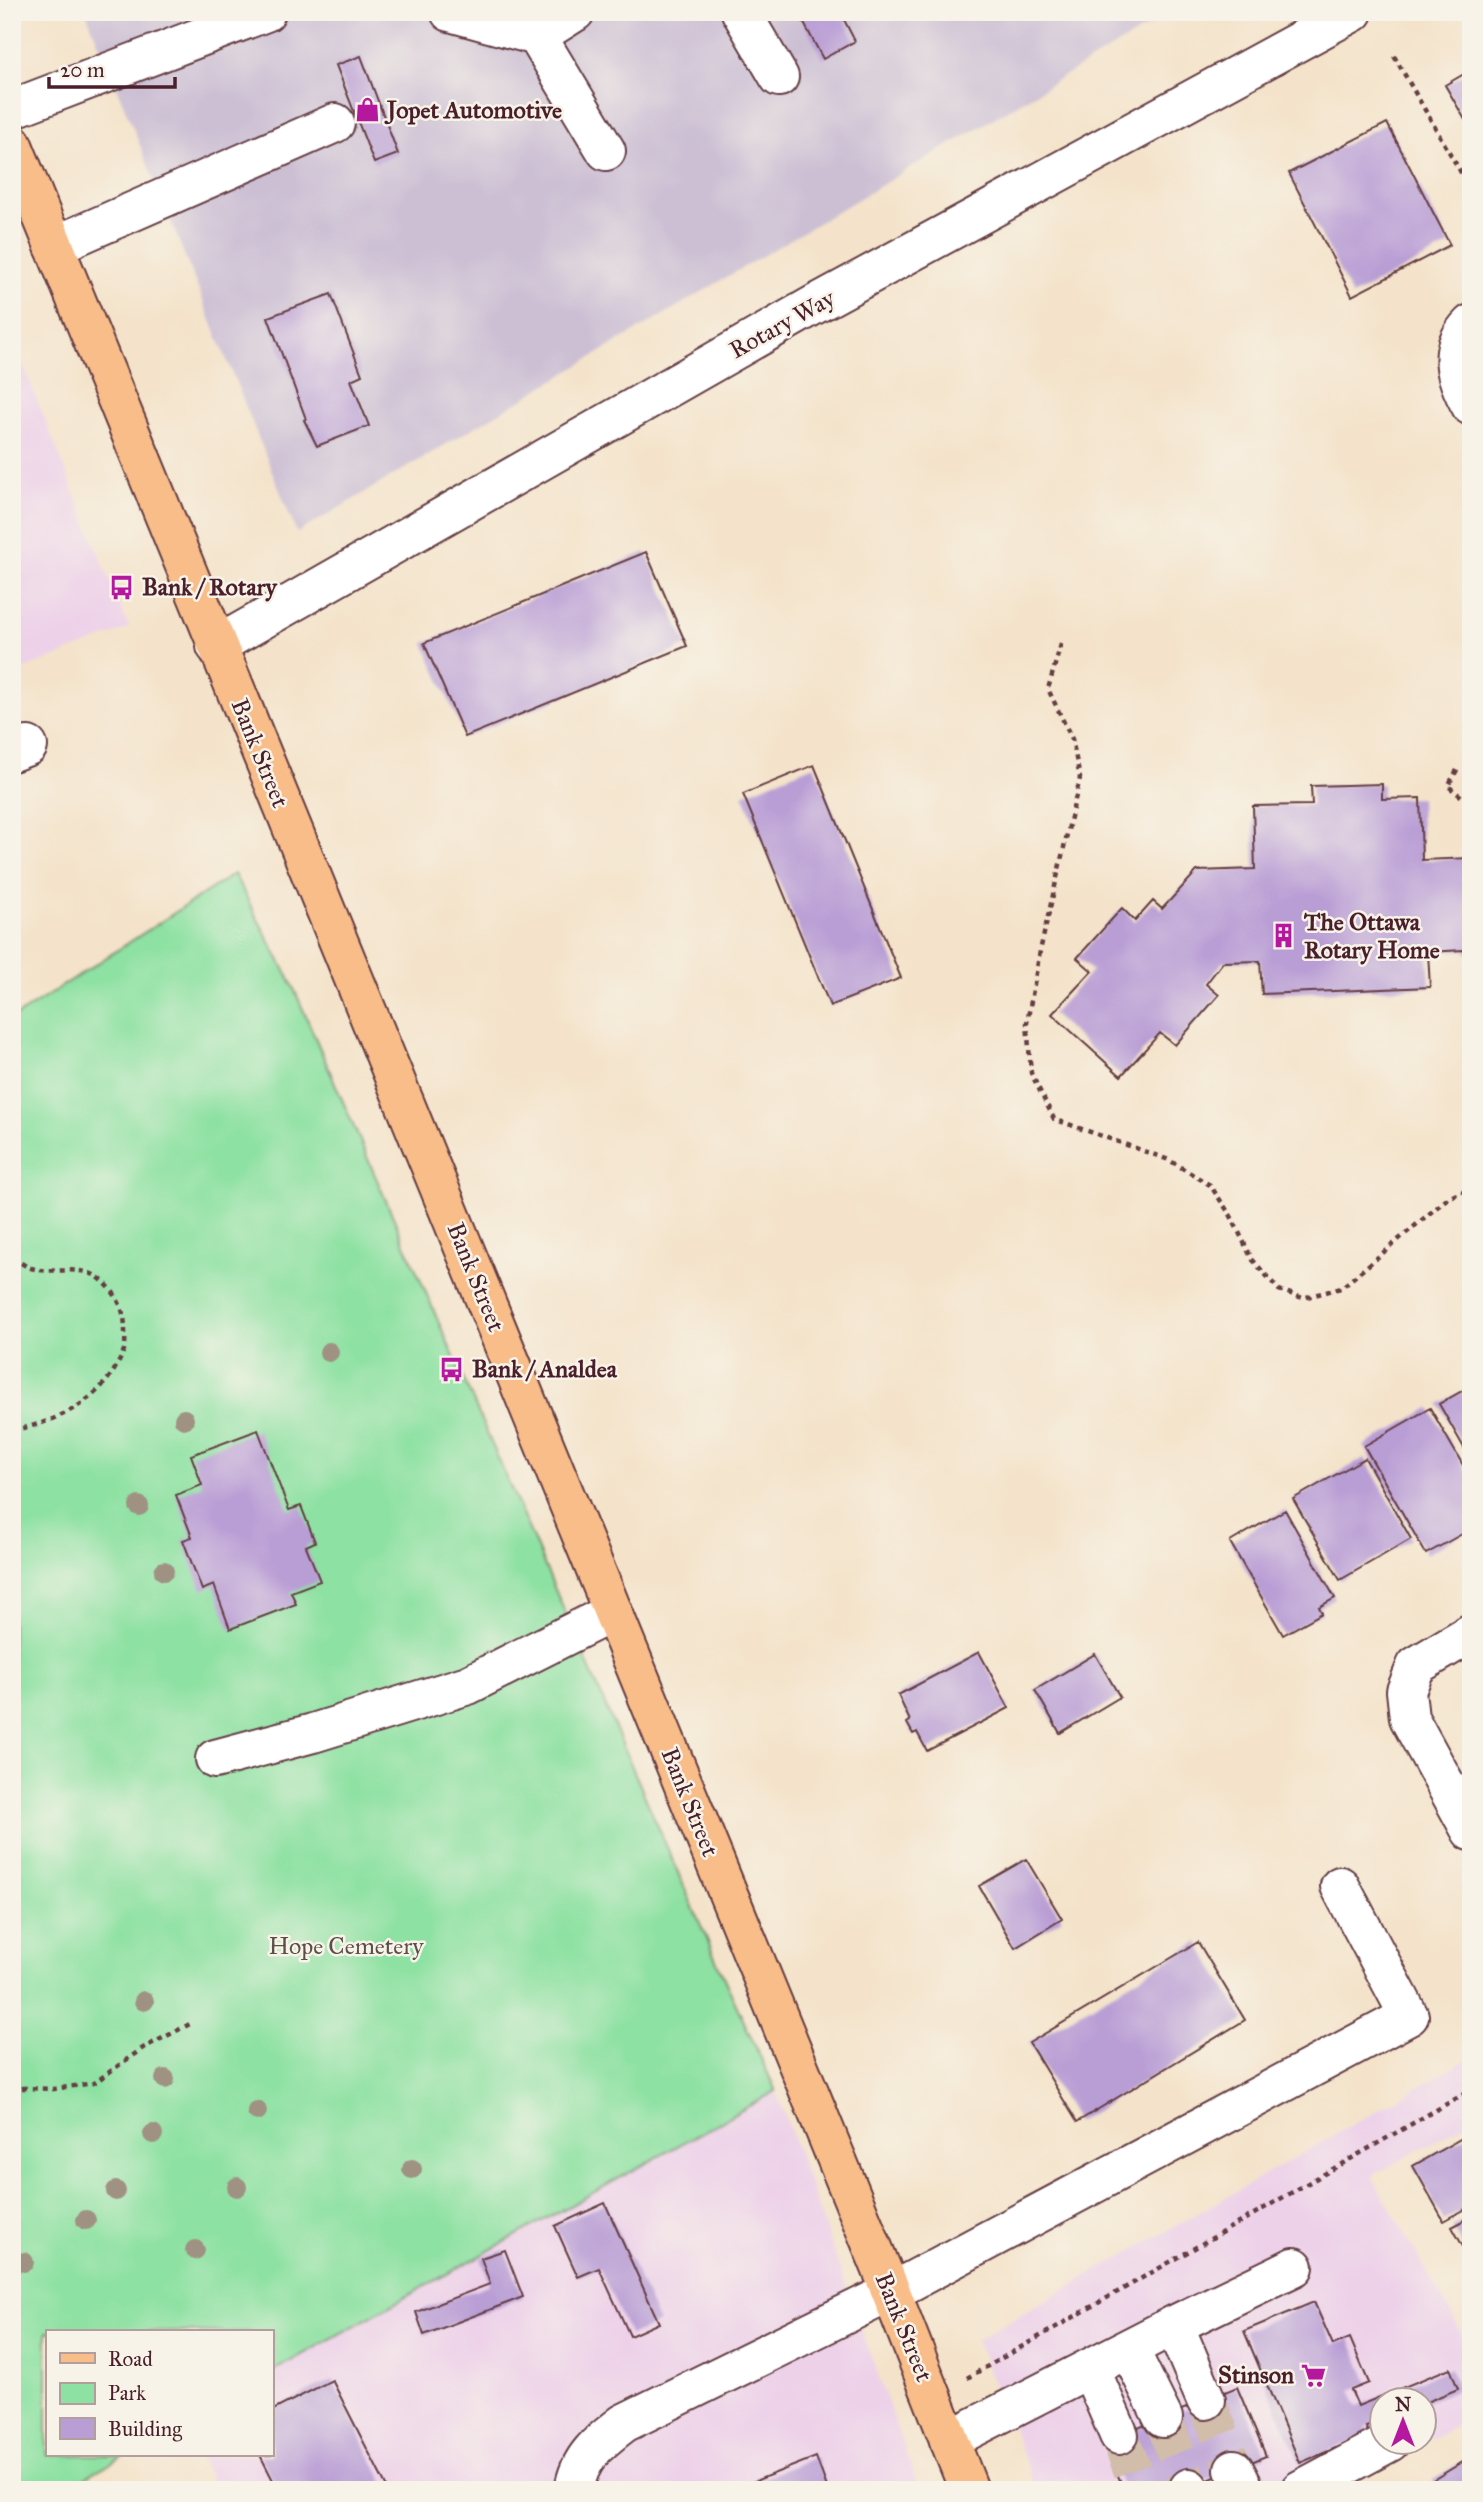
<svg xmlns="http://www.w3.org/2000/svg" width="1483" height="2502" viewBox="0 0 1483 2502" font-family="'IM FELL Great Primer',serif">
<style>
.built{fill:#edd1e9;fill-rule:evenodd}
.industrial{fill:#ccbfd4}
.green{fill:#8de1a2;stroke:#6c8066;stroke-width:2}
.building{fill:#b99ed5}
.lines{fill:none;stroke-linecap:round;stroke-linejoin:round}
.minor-tunnel{stroke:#d2bcaa;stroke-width:38;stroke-dasharray:38 19;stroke-linecap:butt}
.minor-casing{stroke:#643c43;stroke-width:42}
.major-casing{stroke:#643c43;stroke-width:42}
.path{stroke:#643c43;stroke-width:4.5;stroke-dasharray:5 5;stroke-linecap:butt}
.minor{stroke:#fff;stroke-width:38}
.major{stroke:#f8bd89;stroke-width:38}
.tree{fill:#a09283}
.labels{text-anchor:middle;stroke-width:5;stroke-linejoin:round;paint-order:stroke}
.poi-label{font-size:24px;font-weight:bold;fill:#4a1f2b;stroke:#f7f3e8;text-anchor:start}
.street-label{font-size:24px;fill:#4a1f2b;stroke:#f7f3e8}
.park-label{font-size:24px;fill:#5b5049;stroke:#f7f3e8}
</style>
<rect width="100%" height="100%" fill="#f7f3e8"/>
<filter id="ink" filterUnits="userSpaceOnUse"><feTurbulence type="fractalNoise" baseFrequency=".0143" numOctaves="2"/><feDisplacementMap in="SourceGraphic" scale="14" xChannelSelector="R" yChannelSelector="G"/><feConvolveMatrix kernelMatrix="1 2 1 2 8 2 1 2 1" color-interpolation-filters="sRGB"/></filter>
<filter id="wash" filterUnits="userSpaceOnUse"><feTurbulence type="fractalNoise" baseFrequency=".00686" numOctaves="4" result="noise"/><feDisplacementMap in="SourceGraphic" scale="28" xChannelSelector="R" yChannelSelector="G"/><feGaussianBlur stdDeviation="1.57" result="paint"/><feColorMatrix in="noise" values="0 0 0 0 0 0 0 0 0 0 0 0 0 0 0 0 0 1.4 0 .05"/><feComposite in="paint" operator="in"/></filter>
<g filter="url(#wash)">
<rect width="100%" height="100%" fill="#f4e3ca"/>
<path class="built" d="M12 338 129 628 12 674Z
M1471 2057V2121L1372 2176 1471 2349V2418L1337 2490H1037L976 2340ZM1382 2400H1424V2442H1382Z
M776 2091 919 2490H216L198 2455H271V2373Z"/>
<path class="industrial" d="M86 12H1172L297 533Z"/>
<path class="green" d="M234 874 291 982 722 1974 776 2091 271 2372V2332H47V2455H124L63 2490H12V1019Z"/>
<g id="blocks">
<path class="building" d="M798 12H840L855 41 823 59Z
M361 56 398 154 374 163 336 65Z
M1471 70V130L1445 85Z
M1387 123 1450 245 1352 296 1289 173Z
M331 294 362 375 351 380 369 426 317 446 304 420 306 419 268 317Z
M646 552 687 646 465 737 424 643Z
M814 765 901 978 830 1006 743 794Z
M1382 784V799L1420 798 1422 860 1471 858V957L1464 950 1428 952 1430 987 1262 994 1260 961 1223 962 1206 984 1219 995 1175 1045 1160 1033 1121 1076 1052 1014 1092 971 1077 958 1122 908 1135 921 1153 901 1162 909 1197 871 1255 869 1253 806 1312 805 1311 786Z
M1471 1386V1460L1439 1404Z
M1430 1408 1471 1479V1529L1426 1554 1364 1446Z
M258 1430 289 1510 301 1506 315 1542 306 1546 320 1581 291 1592 296 1604 230 1629 214 1585 202 1590 183 1540 192 1537 176 1495 202 1485 191 1455Z
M1365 1458 1411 1539 1340 1580 1293 1499Z
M1285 1510 1335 1598 1319 1607 1322 1613 1283 1635 1230 1542Z
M979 1652 1009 1708 927 1751 917 1732 913 1734 907 1723 910 1721 898 1695Z
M1095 1654 1120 1697 1060 1733 1035 1690Z
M1026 1859 1062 1919 1015 1948 979 1886Z
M1198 1942 1245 2020 1077 2122 1029 2043Z
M1471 2133V2206L1444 2221 1413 2166Z
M605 2203 659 2323 630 2336 599 2268 578 2277 555 2226Z
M1471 2217V2261L1452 2227Z
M505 2250 523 2297 424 2335 416 2312 490 2284 481 2258Z
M1314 2302 1333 2345 1350 2338 1369 2383 1351 2390 1358 2406 1450 2368 1458 2389 1424 2403V2400H1382V2421L1366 2427 1369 2434 1300 2463 1244 2331Z
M332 2380 388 2490H278L260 2455H271V2411Z
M1237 2387 1266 2456 1184 2490H1124L1104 2442Z
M816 2457 828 2490H732Z
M1471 2457V2490H1439L1433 2480Z"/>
</g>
</g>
<g filter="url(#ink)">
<use href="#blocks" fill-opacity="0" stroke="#643c43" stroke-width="2"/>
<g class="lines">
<path class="minor-tunnel" d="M1206 2400 1234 2469
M1163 2418 1189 2488
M1119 2435 1140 2490"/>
<defs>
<path id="minor" d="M450 12 537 36 575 12
M741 12 779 77
M537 36 606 151
M12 109 266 12
M54 246 335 123
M1471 324C1446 349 1455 378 1471 406
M216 646 814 305 1353 12
M12 752 28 746
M1471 1633 1416 1666 1406 1691 1409 1718 1471 1831
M215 1759 313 1733 468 1685 613 1612
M1129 2349 1163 2418
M1090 2368 1119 2435
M1206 2400 1174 2325 1294 2267
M949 2440 1174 2325
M1234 2469 1245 2490
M1189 2488 1190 2490
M574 2490C579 2457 599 2442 624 2423L891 2292 1409 2016 1340 1886
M1300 2490 1390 2442"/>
<path id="major" d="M12 143 891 2292 969 2490"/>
</defs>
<use href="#minor" class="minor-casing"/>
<use href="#major" class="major-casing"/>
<path class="path" d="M1394 56 1471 190
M1061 644 1048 689 1072 739 1080 778 1040 951 1027 1023 1031 1073 1054 1119 1169 1160 1210 1185 1231 1216 1252 1259 1279 1290 1303 1298 1341 1288 1448 1198 1471 1188
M1457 770 1448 786 1471 804
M12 1259C19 1261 25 1266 31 1268 53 1275 80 1264 99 1278 115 1290 125 1309 125 1329 125 1335 126 1344 124 1350 107 1397 59 1423 12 1430
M12 2090 23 2088 54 2089 94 2083 143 2048 190 2024
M12 2318 14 2320
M967 2378 1471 2090"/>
<use href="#minor" class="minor"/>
<use href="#major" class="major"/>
</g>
<g class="tree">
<circle cx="329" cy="1352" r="10"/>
<circle cx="184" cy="1419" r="10"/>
<circle cx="139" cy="1506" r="10"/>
<circle cx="164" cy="1571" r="10"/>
<circle cx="144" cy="2001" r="10"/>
<circle cx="165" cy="2079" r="10"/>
<circle cx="257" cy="2111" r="10"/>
<circle cx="153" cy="2134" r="10"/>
<circle cx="412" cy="2169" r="10"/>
<circle cx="237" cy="2187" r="10"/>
<circle cx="116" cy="2191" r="10"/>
<circle cx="86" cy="2220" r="10"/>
<circle cx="195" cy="2250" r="10"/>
<circle cx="24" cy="2262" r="10"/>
</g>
</g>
<defs>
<symbol id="shop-bare" viewBox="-9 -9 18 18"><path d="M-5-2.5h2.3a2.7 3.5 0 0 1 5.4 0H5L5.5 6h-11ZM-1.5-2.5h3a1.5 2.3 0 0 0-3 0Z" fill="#b5179e" stroke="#f7f3e8" stroke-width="2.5" paint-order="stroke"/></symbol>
<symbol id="bus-bare" viewBox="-9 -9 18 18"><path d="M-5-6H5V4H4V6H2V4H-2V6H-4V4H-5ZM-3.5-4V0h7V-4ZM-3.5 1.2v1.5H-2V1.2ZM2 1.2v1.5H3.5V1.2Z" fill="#b5179e" stroke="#f7f3e8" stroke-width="2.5" paint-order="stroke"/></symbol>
<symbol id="building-bare" viewBox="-9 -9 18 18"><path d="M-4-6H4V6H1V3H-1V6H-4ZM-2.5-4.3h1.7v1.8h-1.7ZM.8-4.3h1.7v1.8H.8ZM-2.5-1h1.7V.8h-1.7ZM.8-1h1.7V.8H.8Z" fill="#b5179e" stroke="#f7f3e8" stroke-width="2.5" paint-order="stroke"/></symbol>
<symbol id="supermarket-bare" viewBox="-9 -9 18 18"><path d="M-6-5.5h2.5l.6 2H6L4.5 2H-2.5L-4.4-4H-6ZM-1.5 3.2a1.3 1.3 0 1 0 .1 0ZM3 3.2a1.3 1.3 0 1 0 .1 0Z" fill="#b5179e" stroke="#f7f3e8" stroke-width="2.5" paint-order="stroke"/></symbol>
</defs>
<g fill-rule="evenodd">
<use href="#shop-bare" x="350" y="92" width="35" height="35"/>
<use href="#bus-bare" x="104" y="570" width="35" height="35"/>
<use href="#building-bare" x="1266" y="918" width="35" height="35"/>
<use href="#bus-bare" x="434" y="1352" width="35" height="35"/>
<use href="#supermarket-bare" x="1296" y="2358" width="35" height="35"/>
</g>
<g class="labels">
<g class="poi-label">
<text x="387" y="118">Jopet Automotive</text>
<text x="142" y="595">Bank / Rotary</text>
<text x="1304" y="930">The Ottawa<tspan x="1304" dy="28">Rotary Home</tspan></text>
<text x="472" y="1377">Bank / Analdea</text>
<text x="1294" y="2383" text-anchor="end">Stinson</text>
</g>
<g class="street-label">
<text transform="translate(782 324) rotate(-29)" y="8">Rotary Way</text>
<text transform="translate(260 753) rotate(68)" y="8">Bank Street</text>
<text transform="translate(476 1277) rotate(68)" y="8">Bank Street</text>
<text transform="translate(690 1802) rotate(68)" y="8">Bank Street</text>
<text transform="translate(904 2327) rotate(68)" y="8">Bank Street</text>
</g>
<g class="park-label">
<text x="346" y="1954">Hope Cemetery</text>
</g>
</g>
<rect width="1483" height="2502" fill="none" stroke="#f7f3e8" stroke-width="42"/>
<rect x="46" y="2330" width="228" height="126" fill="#f7f3e8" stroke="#b29e9c" stroke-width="2"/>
<rect x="60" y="2353" width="35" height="10" fill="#f8bd89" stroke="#b29e9c" stroke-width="2"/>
<text x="108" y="2366" font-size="21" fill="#4a1f2b">Road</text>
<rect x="60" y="2383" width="35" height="21" fill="#8de1a2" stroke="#b29e9c" stroke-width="2"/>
<text x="108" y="2400" font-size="21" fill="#4a1f2b">Park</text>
<rect x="60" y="2418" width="35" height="21" fill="#b99ed5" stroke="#b29e9c" stroke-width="2"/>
<text x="108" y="2436" font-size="21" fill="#4a1f2b">Building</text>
<g transform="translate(1403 2421)"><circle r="33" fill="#f7f3e8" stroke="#b29e9c" stroke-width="2"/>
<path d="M0-5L12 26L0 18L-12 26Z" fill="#b5179e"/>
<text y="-10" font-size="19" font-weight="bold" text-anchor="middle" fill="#4a1f2b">N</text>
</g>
<path d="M49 77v10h126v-10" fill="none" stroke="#4a1f2b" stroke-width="3.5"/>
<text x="60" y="77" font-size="21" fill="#4a1f2b" stroke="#f7f3e8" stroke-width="5" paint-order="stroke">20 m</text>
</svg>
